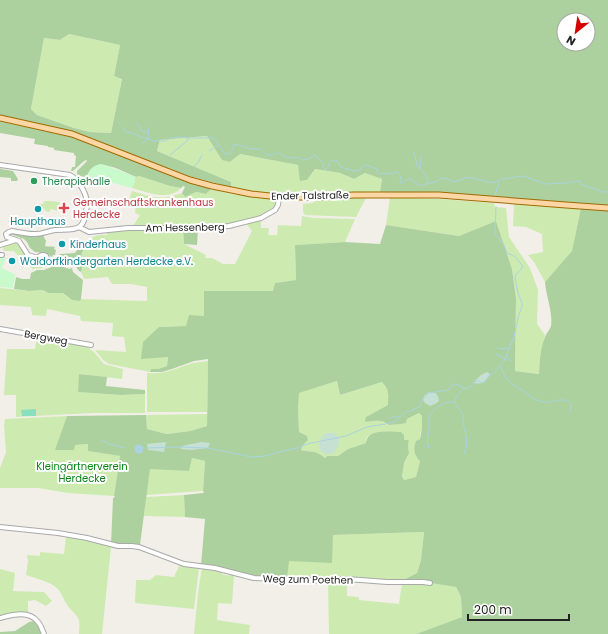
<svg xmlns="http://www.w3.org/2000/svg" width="608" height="634" viewBox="0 0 608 634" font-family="Poppins,sans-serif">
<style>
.grass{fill:#cdebb0}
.forest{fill:#add19e;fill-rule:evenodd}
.wetland{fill:#c6e0d4}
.park{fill:#c8facc}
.pitch{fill:#88e0be}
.water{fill:#aad3df}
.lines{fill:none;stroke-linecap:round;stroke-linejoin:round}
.stream{stroke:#aad3df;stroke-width:1}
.minor-casing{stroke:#a9a9a9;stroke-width:6}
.major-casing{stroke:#a06b00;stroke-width:7}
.minor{stroke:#fff;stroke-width:4}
.major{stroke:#fcd6a4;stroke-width:5}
.leisure-dot{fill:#2e9e5b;stroke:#fff;stroke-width:1.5}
.health-dot{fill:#e0444e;stroke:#fff;stroke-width:1.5}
.culture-dot{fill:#0f9aa8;stroke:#fff;stroke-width:1.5}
.labels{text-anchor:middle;stroke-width:4;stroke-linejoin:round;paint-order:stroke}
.leisure-label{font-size:10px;fill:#27864d;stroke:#fff;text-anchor:start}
.street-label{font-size:10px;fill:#222;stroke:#fff}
.health-label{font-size:10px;fill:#be3a42;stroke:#fff;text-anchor:start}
.culture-label{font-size:10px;fill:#0d838f;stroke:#fff;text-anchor:start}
.park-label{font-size:10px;fill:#0c8416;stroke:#fff}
</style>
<rect width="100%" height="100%" fill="#f2efe9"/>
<path class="grass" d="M69 34 120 45 114 76 122 78 111 133 90 132 74 128 37 115 31 109 44 38 60 40Z
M207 136 230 162 240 154 298 165 301 181 307 180 315 169 340 173 354 179 365 173 382 179 380 192 279 195 252 192 231 187V182L157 151 160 140Z
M139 176 170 186 181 188C168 202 147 192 132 188L135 181 134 179 136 177Z
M211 189 231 194 277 199V205L275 210 260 217 229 225 132 228 140 215 135 213 136 205 128 204 132 191C153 197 160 201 182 193L185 197 196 192 206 194Z
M367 196 356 217 305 215 303 212V204L312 203 321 198Z
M390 197 439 199 494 203 495 207 506 208 509 237 530 268 538 290 537 324 545 335 542 348 540 374 515 371 516 298 512 269 496 221 459 236 386 225Z
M44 201H51L60 202 58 211 51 209 49 212 45 211V209L44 208 43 211 40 210 41 204H43Z
M514 204 581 208 572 252 545 282 534 262 528 255 543 252 542 234 526 227 513 226Z
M302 216 313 218 355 219 345 242 295 245 296 280 276 283 273 291H204V316L186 326 159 327 168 357 167 366 158 369H151L150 372 109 364 103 360 95 350 126 352 124 337 112 336 113 323 81 321 80 316 47 309 46 316 32 315 31 307 0 305V288L29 291 43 290 48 293H63L72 300 80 301 81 299 147 301V287L131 284H112L108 277 84 279 81 272 84 264 81 260C84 243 88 234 107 235V231L129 229H183L184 244 206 255 205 258H212L223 264H235L252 231 246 223 261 219V228H269L268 235H277L278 225 301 226Z
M12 242 18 243C26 253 23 256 36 260 24 263 21 259 14 251H4L2 245Z
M25 261C32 264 34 261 42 265L49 263C45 269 38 268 32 269V268L28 265 27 266 24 264Z
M37 336 86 346 94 352 104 364 123 369 122 379 80 374 78 392 120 395 145 394V413H93L16 417V395H4L7 349H35Z
M208 361 207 412H147V373C165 375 176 368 193 363 198 362 203 362 208 361Z
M337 381 340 395 382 382C390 391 388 394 389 405L366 417 367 422C375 421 382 419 389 425L402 424 406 423 407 419 419 413 422 416V428L420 435V461L416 477 404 480C395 462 423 451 399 437 390 432 388 431 378 432 376 432 369 435 367 437 366 439 366 441 366 443L348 449 338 456H327L325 458C316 449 310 453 301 450L303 445 305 443 307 436 299 433 298 407V393Z
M207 414V426L190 431 167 434 147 429 146 415Z
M67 416 56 450H64L75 445 89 444 88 451 120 456 114 496 68 493 38 488H0V468L6 452 4 425 5 419Z
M192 458 205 461 203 491 146 495 150 468 188 471Z
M184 495 185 517 144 516 146 497Z
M424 532 421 560 417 573 407 578 405 581 287 579 288 561 333 535Z
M66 536 87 540 111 547 102 634H79C79 630 80 625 79 621 78 615 71 611 68 606 64 601 62 594 58 589 51 582 35 578 26 575L28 561 27 555 40 556V552L64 554Z
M180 564 199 567 194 609 135 603 136 580H150L156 575 174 577Z
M202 567 223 571 222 574 229 576 230 573 234 575 232 604 218 603 217 620 250 625 249 634H194L198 593Z
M0 569 15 573 13 591 44 592 52 601 46 606 35 600 28 601V614L0 616Z
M347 580V596L359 597V600L399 604 402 583H430L456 587 461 597 462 617 416 634H329L328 582Z"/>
<path class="forest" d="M0 0H608V206L576 204 439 192H380L382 179 365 173 354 179 340 173 315 169 307 180 300 181 298 165 240 154 230 162 222 160 207 136 160 140 157 151 231 182V187L192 177 72 132 0 115ZM564 20H588V44H564ZM69 34 120 45 114 76 122 79 111 133 90 132 74 128 37 115 31 109 44 38 60 40Z
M0 121 71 137 189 182 211 189 206 194 196 192 185 197 182 193 185 187 183 186 181 188 170 186 139 176 136 177C125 172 100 158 91 169 89 171 88 174 86 177L79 176 77 174V171L87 161V160L84 161 73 171H71L72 167H75L76 156 74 155V153L54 150V148L48 147V146L34 144 35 139 0 133Z
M0 168 1 169 13 171 18 179 17 181H11V178L0 177Z
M581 208 608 209V634H416L462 617 461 597 456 587 430 583 405 581 407 578 417 573 421 560 424 532 333 535 332 563 289 561 287 579 254 577 201 565 205 519 185 517 184 495 203 493 204 492 203 491 205 461 192 458 189 471 150 469 140 545 111 544 113 498 115 497 114 496 120 456 88 451V444L75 445 74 450H55L67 416 146 415 147 429 167 434 190 431 207 426 208 359 194 361 172 369 162 372H150L151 369H158L167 366 168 357 141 359 143 342 159 327 186 326 189 315 204 316V291H273L275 283 296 280 295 245 345 242 380 244 386 225 459 236 496 221 512 269 516 298 515 371 539 374C540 362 540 349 545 337 546 333 550 330 551 326 553 312 546 296 545 282L572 251ZM337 381 340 395 382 382C390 391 388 394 388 405L366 417 365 421 367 422C375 421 382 419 389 425L402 424 406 423 407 419 419 413 422 416V428L420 439 416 441C413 449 414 455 420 461L416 477 404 480 402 476 404 463 409 453 408 444 409 441 408 440H404V435L401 432C392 432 374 429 368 437 367 439 366 441 366 443L348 449 338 456H327L325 458C315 449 311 453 301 450L303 445 308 440 307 436 299 432 298 407 299 393Z
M183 229H198L197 245 184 244Z
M12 233 35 236 43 235 46 241 45 246C49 247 51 246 55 247L54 249 56 250 55 255H53L52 257 45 253 35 252 30 248 27 242 24 239 13 235H9L8 234Z
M85 246 82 253 81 260 84 263 81 272C77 270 77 268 75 264 71 260 64 260 58 258L60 254 75 253 77 250H80Z
M56 265 70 269 71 268H72L73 272 83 280 81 299 80 301 72 300 63 293H48L43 290 29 291 14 289 16 277 22 279H30L31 273 37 270H44Z
M79 374 107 377 106 386 145 390V394L120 395 78 392Z
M34 621 37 625 43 634H0V632L15 631 29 622Z"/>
<path class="wetland" d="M487 372 490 374C485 382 483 385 473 383L481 375Z
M429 392 435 393 438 396 439 401 435 404 430 406 425 403 423 400 424 396Z
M326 433H334L339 438C339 451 330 461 319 449 319 442 320 438 326 433Z
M166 442 164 452 148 450 147 444Z
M202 442 210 443 208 448 191 450 181 449 180 447 186 445Z"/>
<path class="park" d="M101 164 105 165 136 177 134 179 135 181 132 188 98 179 86 177C90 170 93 165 101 164Z
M0 257 6 258 2 268 16 275 15 276 13 288 0 287Z"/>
<path class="pitch" d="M36 409V416H22L21 410Z"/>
<path class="water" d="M134.5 449a4.5 4.5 0 1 1 9 0a4.5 4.5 0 1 1-9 0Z"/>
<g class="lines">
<path class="stream" d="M119 122 120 124
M137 123 142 131 148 133 149 139 142 143
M123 128 126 132 133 133 141 137 149 139 152 141H166L170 138 181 137 188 138H214L225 154H229L232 151 234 144 243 146 251 149H260C263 152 267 156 272 155 276 154 273 153 278 153 282 154 286 158 290 158 296 158 298 156 303 160L309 159 314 155 316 156 323 163V167L325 169H327L330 162C338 158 337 161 341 167L353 171 360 170 363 166 366 165 377 169V172L380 175 382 173 392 174 396 172H398L401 177 400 181 401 183C405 183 407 178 411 179L414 182 421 186 428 183H431L436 182 441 178H445L453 182 469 177 492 183 502 179 524 176 545 184 564 183 580 181 581 184 603 192H608
M148 133 149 127
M209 151 218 145
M414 152 417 165 427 177V183
M170 155 188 140V138
M194 166 198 163 202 155
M420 168 421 155
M495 196 499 181
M498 348 504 349 509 348
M496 354 505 359
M507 355 508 359 511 361
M501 367C503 373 506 379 511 383 513 386 516 386 519 388 527 393 534 401 544 402 554 404 561 395 571 404V408L570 412
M389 419 394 416 398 417
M102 441H105L108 444 114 445 124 448
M146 448 176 447 208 448 251 457 265 456 283 451 298 448 307 444 346 436 367 427 385 424 394 422 406 412 411 411 419 407 423 399 429 393 448 390 453 384H456L466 389 469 388 476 381H479L482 383 486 381 489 376 495 372 504 361 514 337 518 318 522 306V303L518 293 515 277V276L522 268V265L514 256 507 253 503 243 495 234 496 207
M429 448C426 441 429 434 429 427 430 424 428 420 429 417 430 411 440 405 445 403 448 402 451 403 454 401
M464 454C471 438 462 430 463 415 454 401 450 403 464 388"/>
<defs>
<path id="minor" d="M0 165 70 175C79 180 87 194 87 204 86 211 86 223 79 227 73 231 62 229 55 230 47 231 41 235 33 234 26 234 19 232 12 231L9 232 6 234 7 237 19 241 28 255 38 258 42 260 45 261 47 258 46 256C43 254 40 255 38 258
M79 227 89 232 128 228H190L229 226 261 218 275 210 278 205 279 197
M0 245 16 240
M0 255H2
M0 329 91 345
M0 527 58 533 87 538 118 546H132L139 547 184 564 215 568 254 578 326 581 347 579 387 582H423L430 583
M0 618C12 615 29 610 38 622 41 625 42 630 44 634"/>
<path id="major" d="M0 118 72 134 190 180 212 186 251 194 279 197H321L354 195H439L566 205 608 208"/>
</defs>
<use href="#minor" class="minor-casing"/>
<use href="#major" class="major-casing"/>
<use href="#minor" class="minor"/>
<use href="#major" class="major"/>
</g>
<circle class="leisure-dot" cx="34" cy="181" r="4"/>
<path class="health-dot" d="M62 202h4v4h4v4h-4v4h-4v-4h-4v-4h4z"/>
<g class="culture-dot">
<circle cx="38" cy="209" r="4"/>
<circle cx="62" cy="244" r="4"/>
<circle cx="12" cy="261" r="4"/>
</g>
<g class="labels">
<g class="leisure-label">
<text x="42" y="185">Therapiehalle</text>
</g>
<g class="street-label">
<text transform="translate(310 195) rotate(-1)" y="4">Ender Talstraße</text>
<text transform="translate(185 227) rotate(-1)" y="4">Am Hessenberg</text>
<text transform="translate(46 337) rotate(10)" y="4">Bergweg</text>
<text transform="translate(308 579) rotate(1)" y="4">Weg zum Poethen</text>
</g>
<g class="health-label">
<text x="73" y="206">Gemeinschaftskrankenhaus<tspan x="73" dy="12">Herdecke</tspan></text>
</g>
<g class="culture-label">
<text x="38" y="225" text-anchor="middle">Haupthaus</text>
<text x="70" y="248">Kinderhaus</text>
<text x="20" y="265">Waldorfkindergarten Herdecke e.V.</text>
</g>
<g class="park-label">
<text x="82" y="470">Kleingärtnerverein<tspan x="82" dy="12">Herdecke</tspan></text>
</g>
</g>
<g transform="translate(576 32) rotate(210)"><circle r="19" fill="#ffffff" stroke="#a7a7a7"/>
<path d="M0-3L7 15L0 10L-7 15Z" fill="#d40000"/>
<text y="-6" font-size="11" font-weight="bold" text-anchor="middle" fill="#222222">N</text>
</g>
<path d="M468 614v6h101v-6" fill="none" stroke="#222222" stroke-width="2"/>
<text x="474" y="614" font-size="12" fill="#222222" stroke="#ffffff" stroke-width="3" paint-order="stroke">200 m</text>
</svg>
